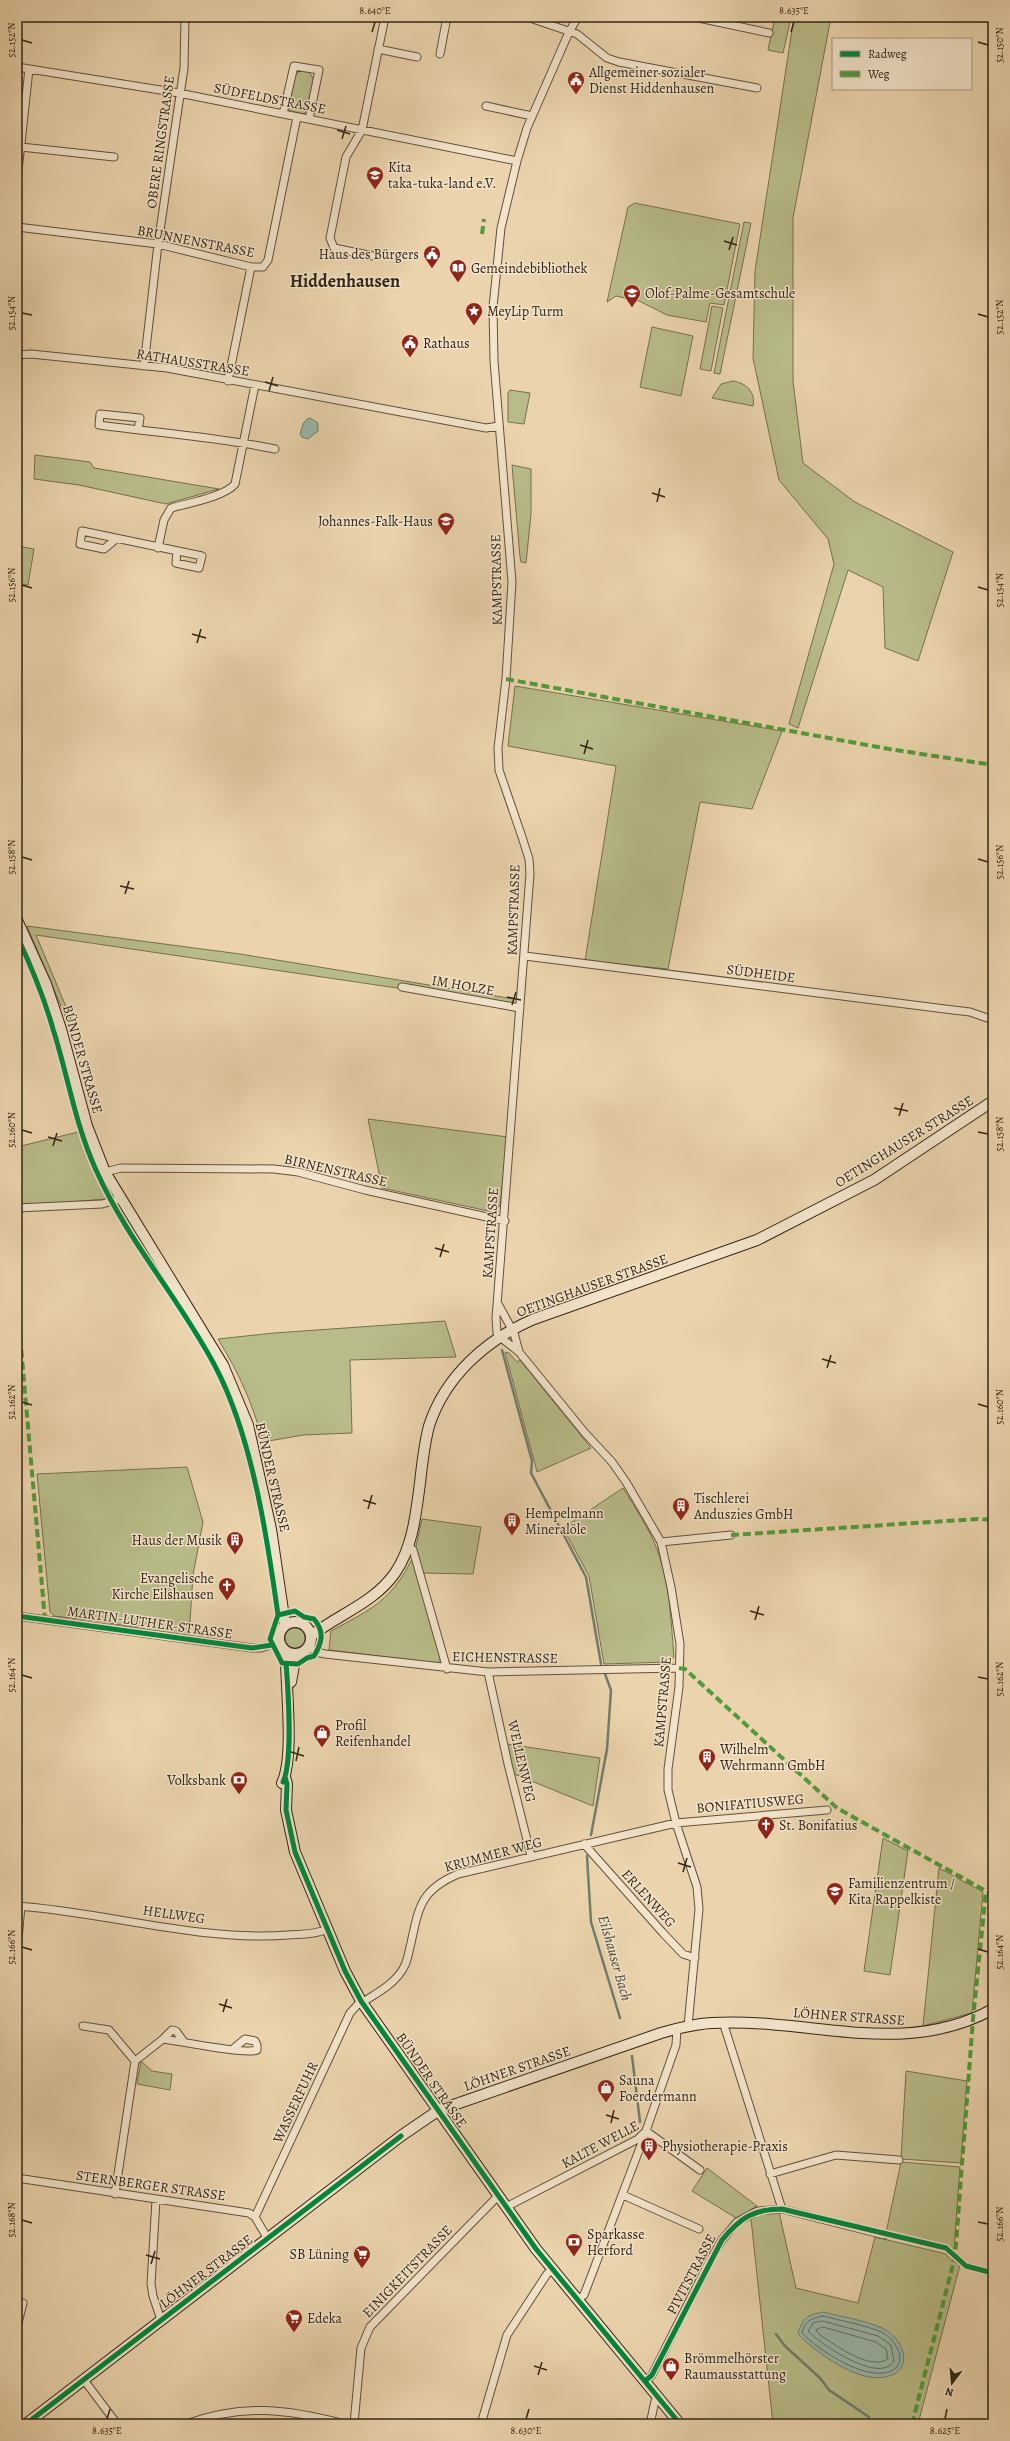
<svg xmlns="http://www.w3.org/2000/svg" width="1010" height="2441" viewBox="0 0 1010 2441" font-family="Alegreya,serif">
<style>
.green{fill:#b8bc89;stroke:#767050}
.water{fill:#98b8ab;stroke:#707d6f}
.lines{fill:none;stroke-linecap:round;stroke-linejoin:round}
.shore{stroke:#666e60;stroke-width:1}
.stream{stroke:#707d6f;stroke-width:2.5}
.street-casing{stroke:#61503c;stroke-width:9}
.secondary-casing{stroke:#332416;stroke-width:12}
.street{stroke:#f2e3ca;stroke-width:7}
.secondary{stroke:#f2e3ca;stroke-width:10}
.quiet{stroke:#519b3d;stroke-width:4;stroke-dasharray:8 4;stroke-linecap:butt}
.cycleway-casing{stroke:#f2e3ca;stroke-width:8}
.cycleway{stroke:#00873e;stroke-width:5}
.ticks{fill:none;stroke:#332416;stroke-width:1.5}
.labels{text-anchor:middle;stroke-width:3;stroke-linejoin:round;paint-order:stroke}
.poi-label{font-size:14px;fill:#332416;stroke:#f2e3ca;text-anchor:start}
.street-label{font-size:14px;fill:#332416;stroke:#f2e3ca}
.water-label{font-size:15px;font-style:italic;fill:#4c493b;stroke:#f2e3ca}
.district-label{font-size:18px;font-weight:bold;fill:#332416;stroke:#f2e3ca}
.neatline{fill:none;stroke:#332416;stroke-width:1.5}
.ticks-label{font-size:10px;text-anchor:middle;fill:#332416}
</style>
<rect width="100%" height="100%" fill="#ebd4ad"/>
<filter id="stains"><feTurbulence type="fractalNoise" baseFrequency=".005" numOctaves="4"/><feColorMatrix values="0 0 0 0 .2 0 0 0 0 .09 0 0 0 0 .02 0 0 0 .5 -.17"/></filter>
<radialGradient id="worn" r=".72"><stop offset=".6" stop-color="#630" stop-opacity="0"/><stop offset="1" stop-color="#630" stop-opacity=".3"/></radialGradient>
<path class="green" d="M775 17H791L783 53 768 50Z
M794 17H831L793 218V381L803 463 855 502 953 552 918 661 885 648 883 587 848 570 798 728 789 724 834 564 828 539 779 480 753 358 755 271Z
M300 71 309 72 314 80 305 114 289 111V108L295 76Z
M635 203 740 224 724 305 710 303 706 322 667 315 639 301 616 296 607 302 628 207Z
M744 222 751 223 720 374 714 373Z
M712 306 723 308 711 371 700 369Z
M652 327 693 336 681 396 640 387Z
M733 381C746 383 756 392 753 406L712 398 721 384Z
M510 390 530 393 524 424 508 422V393Z
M35 455 90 462 94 468 219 489 166 504 79 485 34 479Z
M512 465 531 469V514L526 563 521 562 520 557Z
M17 546 34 549 28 585 17 583Z
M515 686 782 731 752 809 700 802 668 969 585 961 616 766 508 746Z
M27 926 240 954 514 999 513 1005 36 935 72 1021 66 1018Z
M368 1119 508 1137 500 1206 493 1212 382 1188Z
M78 1132 107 1199 17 1206V1147Z
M445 1321 456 1357 350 1360 352 1433 303 1435 263 1442C252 1402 240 1375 218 1339L274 1333Z
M505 1352 509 1353 517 1362 520 1360 591 1448 537 1472Z
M187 1467 203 1522 193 1575 189 1637 98 1621 54 1616 50 1612 37 1474Z
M623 1488C635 1508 650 1529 658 1552 670 1585 671 1622 674 1657L669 1662 604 1664 589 1576 563 1528Z
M422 1519 481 1527 473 1574 422 1573 415 1551Z
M413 1557 441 1658 438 1663 329 1650 331 1631C372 1609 392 1600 413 1557Z
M285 1638a10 10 0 1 1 20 0a10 10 0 1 1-20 0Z
M507 1744 600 1758 593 1806 514 1774Z
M883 1838 908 1851 890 1975 864 1971Z
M939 1868 983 1892 972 2013 923 2026Z
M141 2061 152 2071 172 2074 170 2090 137 2084Z
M906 2071 967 2081 961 2163 901 2159Z
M901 2162 960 2167 954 2249 886 2233Z
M707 2168 757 2206 736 2218 692 2191Z
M779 2212 796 2288 858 2303 875 2237 946 2254 951 2260 960 2265 918 2424H773L751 2219 764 2213Z"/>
<path class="water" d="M310 418 318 423V431L308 439 302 437 300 434 303 424 307 419Z
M823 2312C842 2317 864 2320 882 2328 904 2338 916 2371 885 2377 857 2383 816 2352 798 2334 802 2318 808 2315 823 2312Z"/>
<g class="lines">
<path class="shore" d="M823 2316C841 2321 862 2324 879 2331 899 2339 912 2370 883 2373 858 2376 819 2350 802 2333 804 2321 812 2318 823 2316Z
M823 2321 878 2336 891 2345 894 2361C880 2385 820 2344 808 2331L813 2323Z
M823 2327 876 2342 886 2349 888 2359C870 2371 835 2345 820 2335L816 2330Z"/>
<path class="stream" d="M502 1350 532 1461 531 1473 586 1577 601 1664
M591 1835 607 1749 611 1690 605 1674
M587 1856 591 1922 620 2018
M632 2056 640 2122
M776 2334 785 2346 820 2378 829 2390 869 2417 868 2424"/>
<defs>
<path id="street" d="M527 17 577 34 607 58 619 62 757 88
M578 17 569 32 527 128 517 161 501 228 493 307 494 361 512 582 506 679 498 748 499 770 522 837 529 859 530 874 496 1318 497 1333 500 1337 519 1352 585 1433 612 1462 626 1482 661 1542 671 1587 680 1644 679 1687 668 1769V1790L676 1823 697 1887 699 1909 688 2026
M694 17 769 33
M378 49 417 57
M440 54 447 17
M17 67 179 93 517 161
M486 106 532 116
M283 114 294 66 319 70 309 119
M21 147 114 157
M17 180 29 69
M17 227 158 244 251 267H263L268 260 297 117
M373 256 334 248 330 238 346 157 362 130 385 17
M17 355 31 354 167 368 486 428 499 426
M144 366 158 244 184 68 185 17
M228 381 251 267
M138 430 140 418 100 414 99 425C158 433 217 437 275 449
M116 539 104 549 80 544 82 531 202 556 199 568 176 563 177 551
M158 548 164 520 171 508C188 503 224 497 235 484L255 385
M525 956 953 1010 970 1012 993 1020
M402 987 520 1008
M105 1172 121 1168 274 1169 298 1172 365 1190 505 1221
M17 1208 102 1204 120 1199
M498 1304 514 1333 519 1352
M661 1542 731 1535
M408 1545 413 1550 447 1669
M17 1616 252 1648H261L279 1642
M309 1646 316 1652 325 1654 488 1672 679 1668
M488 1672 508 1764 531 1856
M584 1844 663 1933 683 1954 695 1958
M17 1906C105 1912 201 1942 288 1935 301 1934 315 1935 327 1929
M17 1950 21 1906
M363 2002C377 1993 396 1983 404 1967 408 1960 409 1950 411 1943 419 1906 421 1890 458 1874L676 1823 827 1810
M723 2022 782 2209
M83 2026 109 2030 135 2061
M163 2039 172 2030 176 2031 184 2042
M770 2174 836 2155 899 2160
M17 2178 249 2213 255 2217 268 2239
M115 2194 135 2061 163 2039C180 2041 245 2055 257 2050V2045L255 2041 245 2039 233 2049
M623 2195 699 2229
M156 2200 151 2284 153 2296 161 2320
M506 2207 638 2139 646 2131 700 2170
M255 2217 350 2013 361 2001
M577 2300 584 2295 641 2145 676 2045 677 2028
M17 2327 23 2303
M84 2380 117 2424
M645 2381 652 2375 710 2260 722 2240 737 2222 758 2211 782 2209 884 2235
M186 2424C244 2403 287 2409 345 2424
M354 2424 361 2348 370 2327 498 2196
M481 2424 507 2335 547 2274 552 2270
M650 2424 655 2401 659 2398"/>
<path id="secondary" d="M17 920 46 984 61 1029 87 1126 105 1172 223 1365 248 1425 271 1529 285 1624
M279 1638a16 16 0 1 1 32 0a16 16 0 1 1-32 0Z
M311 1636C339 1614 374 1603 395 1573 413 1547 416 1513 420 1483 422 1464 424 1445 429 1426 445 1376 487 1339 534 1319L757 1240 874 1180 993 1101
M291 1682 296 1654
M285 1777 287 1784 286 1810 295 1852 345 1971 361 2001 536 2249 680 2424
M282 1783C295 1756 285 1683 286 1651
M26 2424 401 2136 439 2110 661 2033C678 2028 695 2024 712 2023 808 2017 903 2059 993 2009"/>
</defs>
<use href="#street" class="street-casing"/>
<use href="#secondary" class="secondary-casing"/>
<use href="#street" class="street"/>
<use href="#secondary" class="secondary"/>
<path class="quiet" d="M482 234 484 219
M506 679 889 749 993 765
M17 1302 45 1620
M731 1535 977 1519 993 1520
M679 1668 685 1669 837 1808 993 1895
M912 2424 955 2257 973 2019 986 1891"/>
<defs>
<path id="cycleway" d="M17 936C31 966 44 997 53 1029 68 1076 75 1124 96 1170 127 1240 179 1298 215 1366 252 1436 267 1536 278 1615
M295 1611 304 1617 314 1619C325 1632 322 1643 314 1656L307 1658 298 1664 282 1663 270 1639 278 1615Z
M17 1616 252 1648 272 1645
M285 1777 287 1784 286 1810 295 1852 345 1971 361 2001 536 2249 680 2424
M283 1782C293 1761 288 1688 286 1663
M645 2381 652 2375 722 2240C740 2218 753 2209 782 2209L946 2248 966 2266 993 2273
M26 2424 401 2136"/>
</defs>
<use href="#cycleway" class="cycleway-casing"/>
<use href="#cycleway" class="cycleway"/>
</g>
<path class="ticks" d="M372 32 375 22M791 32 794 22M22 40 32 43M978 42 988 45M337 130 350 134M342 139 346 126M724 241 737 245M729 250 733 237M22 313 32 315M978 314 988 317M265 382 278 386M269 391 273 377M652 493 665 497M657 502 660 488M22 585 32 588M978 587 988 590M192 634 206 638M197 643 201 629M580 745 593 749M584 754 588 740M22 857 32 860M978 859 988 862M120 886 134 889M125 894 129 881M507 997 521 1000M512 1005 516 992M894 1108 908 1111M899 1116 903 1103M22 1130 32 1133M978 1132 988 1134M48 1137 62 1141M53 1146 57 1133M435 1248 449 1252M440 1257 444 1244M822 1359 836 1363M827 1368 831 1355M22 1402 32 1405M978 1404 988 1407M363 1500 376 1504M368 1509 372 1495M750 1611 764 1615M755 1620 759 1606M22 1675 32 1678M978 1677 988 1679M291 1752 304 1756M296 1761 299 1747M678 1863 691 1867M683 1872 687 1858M22 1947 32 1950M978 1949 988 1952M219 2004 232 2008M223 2012 227 1999M606 2115 619 2119M611 2123 614 2110M22 2220 32 2223M978 2222 988 2224M146 2255 160 2259M151 2264 155 2251M534 2366 547 2370M538 2375 542 2362M107 2419 110 2409M526 2419 529 2409M945 2419 947 2409"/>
<defs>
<symbol id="civic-pin" viewBox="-11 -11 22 30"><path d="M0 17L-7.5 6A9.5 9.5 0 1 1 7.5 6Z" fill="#8f2418" stroke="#f2e3ca"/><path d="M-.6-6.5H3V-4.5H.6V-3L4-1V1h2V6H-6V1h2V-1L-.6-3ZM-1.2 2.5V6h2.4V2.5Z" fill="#fff"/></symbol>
<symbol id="school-pin" viewBox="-11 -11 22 30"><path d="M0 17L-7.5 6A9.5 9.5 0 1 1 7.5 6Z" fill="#8f2418" stroke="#f2e3ca"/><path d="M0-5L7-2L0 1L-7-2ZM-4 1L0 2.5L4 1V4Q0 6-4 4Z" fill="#fff"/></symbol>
<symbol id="library-pin" viewBox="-11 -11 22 30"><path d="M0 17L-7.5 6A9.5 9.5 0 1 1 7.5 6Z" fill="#8f2418" stroke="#f2e3ca"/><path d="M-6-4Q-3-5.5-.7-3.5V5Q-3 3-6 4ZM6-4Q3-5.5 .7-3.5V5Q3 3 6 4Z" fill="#fff"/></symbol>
<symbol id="sight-pin" viewBox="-11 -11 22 30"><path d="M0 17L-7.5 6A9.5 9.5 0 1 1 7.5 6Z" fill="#8f2418" stroke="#f2e3ca"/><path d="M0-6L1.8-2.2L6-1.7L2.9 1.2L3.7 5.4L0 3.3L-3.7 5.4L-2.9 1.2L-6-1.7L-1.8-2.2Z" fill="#fff"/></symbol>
<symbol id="building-pin" viewBox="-11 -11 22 30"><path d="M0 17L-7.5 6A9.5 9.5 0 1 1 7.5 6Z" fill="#8f2418" stroke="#f2e3ca"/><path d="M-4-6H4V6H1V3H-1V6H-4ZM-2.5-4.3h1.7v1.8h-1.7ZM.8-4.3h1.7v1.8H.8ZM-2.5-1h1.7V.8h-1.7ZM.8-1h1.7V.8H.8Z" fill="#fff"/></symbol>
<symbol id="church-pin" viewBox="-11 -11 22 30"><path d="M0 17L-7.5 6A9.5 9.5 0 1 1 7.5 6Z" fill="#8f2418" stroke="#f2e3ca"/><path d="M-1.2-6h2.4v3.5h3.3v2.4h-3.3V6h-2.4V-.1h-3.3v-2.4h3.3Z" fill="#fff"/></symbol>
<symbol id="shop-pin" viewBox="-11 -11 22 30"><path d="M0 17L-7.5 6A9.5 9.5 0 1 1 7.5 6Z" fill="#8f2418" stroke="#f2e3ca"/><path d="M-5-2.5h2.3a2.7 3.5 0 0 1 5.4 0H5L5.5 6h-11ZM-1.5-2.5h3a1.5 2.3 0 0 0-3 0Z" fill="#fff"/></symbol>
<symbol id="bank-pin" viewBox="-11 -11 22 30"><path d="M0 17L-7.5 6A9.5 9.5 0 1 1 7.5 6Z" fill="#8f2418" stroke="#f2e3ca"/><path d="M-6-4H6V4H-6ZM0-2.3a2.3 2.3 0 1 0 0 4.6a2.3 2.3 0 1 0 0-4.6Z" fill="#fff"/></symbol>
<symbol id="supermarket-pin" viewBox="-11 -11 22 30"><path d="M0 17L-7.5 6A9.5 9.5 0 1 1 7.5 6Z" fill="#8f2418" stroke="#f2e3ca"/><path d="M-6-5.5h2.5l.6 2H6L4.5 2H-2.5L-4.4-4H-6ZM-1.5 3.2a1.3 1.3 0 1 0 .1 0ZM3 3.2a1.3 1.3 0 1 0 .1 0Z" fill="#fff"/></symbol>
</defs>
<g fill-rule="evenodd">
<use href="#civic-pin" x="566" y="70" width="20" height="27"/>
<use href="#school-pin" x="365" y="165" width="20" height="27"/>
<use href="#civic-pin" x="422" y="244" width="20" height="27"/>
<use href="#library-pin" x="448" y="258" width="20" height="27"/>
<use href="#school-pin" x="622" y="283" width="20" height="27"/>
<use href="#sight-pin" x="464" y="301" width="20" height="27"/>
<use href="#civic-pin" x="400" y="333" width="20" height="27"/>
<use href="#school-pin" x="436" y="511" width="20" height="27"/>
<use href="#building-pin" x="671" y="1496" width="20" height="27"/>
<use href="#building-pin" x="502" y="1511" width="20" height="27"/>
<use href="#building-pin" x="225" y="1530" width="20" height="27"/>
<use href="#church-pin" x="217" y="1576" width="20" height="27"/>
<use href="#shop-pin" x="312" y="1723" width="20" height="27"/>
<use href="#building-pin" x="697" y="1747" width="20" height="27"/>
<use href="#bank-pin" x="229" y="1770" width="20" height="27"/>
<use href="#church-pin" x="756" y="1815" width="20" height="27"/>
<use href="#school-pin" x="825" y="1881" width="20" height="27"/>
<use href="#shop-pin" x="596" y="2078" width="20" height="27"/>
<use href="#building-pin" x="639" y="2136" width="20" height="27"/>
<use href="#bank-pin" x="564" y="2232" width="20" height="27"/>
<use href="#supermarket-pin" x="352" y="2244" width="20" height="27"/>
<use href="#supermarket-pin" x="284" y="2308" width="20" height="27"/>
<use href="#shop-pin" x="661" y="2356" width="20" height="27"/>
</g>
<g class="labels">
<g class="poi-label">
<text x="589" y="77">Allgemeiner sozialer<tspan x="589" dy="16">Dienst Hiddenhausen</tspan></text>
<text x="388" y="172">Kita<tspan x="388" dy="16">taka-tuka-land e.V.</tspan></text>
<text x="419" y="259" text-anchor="end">Haus des Bürgers</text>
<text x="471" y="273">Gemeindebibliothek</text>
<text x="645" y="298">Olof-Palme-Gesamtschule</text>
<text x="487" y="316">MeyLip Turm</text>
<text x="423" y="348">Rathaus</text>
<text x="433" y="526" text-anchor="end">Johannes-Falk-Haus</text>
<text x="694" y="1503">Tischlerei<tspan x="694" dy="16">Anduszies GmbH</tspan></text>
<text x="525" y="1518">Hempelmann<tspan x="525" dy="16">Mineralöle</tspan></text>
<text x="222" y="1545" text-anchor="end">Haus der Musik</text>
<text x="214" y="1583" text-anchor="end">Evangelische<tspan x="214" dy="16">Kirche Eilshausen</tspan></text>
<text x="335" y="1730">Profil<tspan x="335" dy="16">Reifenhandel</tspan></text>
<text x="720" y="1754">Wilhelm<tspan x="720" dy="16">Wehrmann GmbH</tspan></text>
<text x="226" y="1785" text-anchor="end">Volksbank</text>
<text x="779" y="1830">St. Bonifatius</text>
<text x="848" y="1888">Familienzentrum /<tspan x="848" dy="16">Kita Rappelkiste</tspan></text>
<text x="619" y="2085">Sauna<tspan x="619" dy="16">Foerdermann</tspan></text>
<text x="662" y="2151">Physiotherapie-Praxis</text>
<text x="587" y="2239">Sparkasse<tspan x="587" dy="16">Herford</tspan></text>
<text x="349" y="2259" text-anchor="end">SB Lüning</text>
<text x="307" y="2323">Edeka</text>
<text x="684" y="2363">Brömmelhörster<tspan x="684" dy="16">Raumausstattung</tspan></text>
</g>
<g class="street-label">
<text transform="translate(270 98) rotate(11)" y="5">SÜDFELDSTRASSE</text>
<text transform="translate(160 142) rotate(-82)" y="5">OBERE RINGSTRASSE</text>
<text transform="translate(196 241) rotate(11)" y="5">BRUNNENSTRASSE</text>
<text transform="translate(193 362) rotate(9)" y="5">RATHAUSSTRASSE</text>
<text transform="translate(496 580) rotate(-91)" y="5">KAMPSTRASSE</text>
<text transform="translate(513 910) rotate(-88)" y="5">KAMPSTRASSE</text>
<text transform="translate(761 973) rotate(7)" y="5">SÜDHEIDE</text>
<text transform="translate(463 985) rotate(10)" y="5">IM HOLZE</text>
<text transform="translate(83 1059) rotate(74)" y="5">BÜNDER STRASSE</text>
<text transform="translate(904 1141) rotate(-32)" y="5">OETINGHAUSER STRASSE</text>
<text transform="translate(336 1170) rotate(13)" y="5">BIRNENSTRASSE</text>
<text transform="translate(490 1233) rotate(-86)" y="5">KAMPSTRASSE</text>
<text transform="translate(592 1285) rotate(-20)" y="5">OETINGHAUSER STRASSE</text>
<text transform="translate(273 1477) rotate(77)" y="5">BÜNDER STRASSE</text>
<text transform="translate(150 1622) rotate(8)" y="5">MARTIN-LUTHER-STRASSE</text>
<text transform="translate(505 1657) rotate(1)" y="5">EICHENSTRASSE</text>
<text transform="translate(662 1702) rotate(-85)" y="5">KAMPSTRASSE</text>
<text transform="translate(522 1761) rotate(77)" y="5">WELLENWEG</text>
<text transform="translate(750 1803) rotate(-5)" y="5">BONIFATIUSWEG</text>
<text transform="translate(493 1854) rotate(-15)" y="5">KRUMMER WEG</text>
<text transform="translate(649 1898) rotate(48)" y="5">ERLENWEG</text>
<text transform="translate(174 1914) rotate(8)" y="5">HELLWEG</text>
<text transform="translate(849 2016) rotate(4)" y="5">LÖHNER STRASSE</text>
<text transform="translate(517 2068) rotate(-19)" y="5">LÖHNER STRASSE</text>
<text transform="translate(432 2080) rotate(55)" y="5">BÜNDER STRASSE</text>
<text transform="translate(295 2102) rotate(-65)" y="5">WASSERFUHR</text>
<text transform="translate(600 2144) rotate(-28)" y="5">KALTE WELLE</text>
<text transform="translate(151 2185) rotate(8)" y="5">STERNBERGER STRASSE</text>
<text transform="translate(206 2271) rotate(-37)" y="5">LÖHNER STRASSE</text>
<text transform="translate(407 2271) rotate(-46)" y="5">EINIGKEITSTRASSE</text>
<text transform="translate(691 2274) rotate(-62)" y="5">PIVITSTRASSE</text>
</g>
<g class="water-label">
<text transform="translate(615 1958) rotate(74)" y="5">Eilshauser Bach</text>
</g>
<g class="district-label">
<text x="345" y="287">Hiddenhausen</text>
</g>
</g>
<rect width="1010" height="2441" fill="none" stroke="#ebd4ad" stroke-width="44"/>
<rect x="832" y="38" width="140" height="52" fill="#f2e3ca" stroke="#a69782"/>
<rect x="840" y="51" width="20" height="6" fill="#00873e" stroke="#a69782"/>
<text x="868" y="58" font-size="12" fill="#332416">Radweg</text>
<rect x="840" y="71" width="20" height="6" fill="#519b3d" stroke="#a69782"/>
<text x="868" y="78" font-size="12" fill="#332416">Weg</text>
<g transform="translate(952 2383) rotate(196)" stroke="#f2e3ca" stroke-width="3" paint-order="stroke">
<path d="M0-3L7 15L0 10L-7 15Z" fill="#332416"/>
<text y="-6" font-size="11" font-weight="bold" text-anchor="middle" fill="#332416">N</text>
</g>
<rect x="22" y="22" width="966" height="2397" class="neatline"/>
<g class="ticks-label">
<text x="375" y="14">8.640°E</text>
<text x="794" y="14">8.635°E</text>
<text transform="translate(11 40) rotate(-90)" y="4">52.152°N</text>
<text transform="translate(999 45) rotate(-90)" y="4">52.150°N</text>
<text transform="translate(11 313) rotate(-90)" y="4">52.154°N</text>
<text transform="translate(999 317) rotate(-90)" y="4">52.152°N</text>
<text transform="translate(11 585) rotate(-90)" y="4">52.156°N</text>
<text transform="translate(999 590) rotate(-90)" y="4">52.154°N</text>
<text transform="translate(11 857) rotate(-90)" y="4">52.158°N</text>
<text transform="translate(999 862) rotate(-90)" y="4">52.156°N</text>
<text transform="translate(11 1130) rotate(-90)" y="4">52.160°N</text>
<text transform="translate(999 1134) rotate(-90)" y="4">52.158°N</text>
<text transform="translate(11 1402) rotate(-90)" y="4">52.162°N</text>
<text transform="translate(999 1407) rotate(-90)" y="4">52.160°N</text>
<text transform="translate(11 1675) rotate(-90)" y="4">52.164°N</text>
<text transform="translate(999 1679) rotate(-90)" y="4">52.162°N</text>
<text transform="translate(11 1947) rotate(-90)" y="4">52.166°N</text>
<text transform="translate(999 1952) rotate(-90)" y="4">52.164°N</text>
<text transform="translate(11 2220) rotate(-90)" y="4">52.168°N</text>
<text transform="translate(999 2224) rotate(-90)" y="4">52.166°N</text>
<text x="107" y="2434">8.635°E</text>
<text x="526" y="2434">8.630°E</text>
<text x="945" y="2434">8.625°E</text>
</g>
<rect width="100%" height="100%" filter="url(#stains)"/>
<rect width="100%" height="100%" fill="url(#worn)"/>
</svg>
